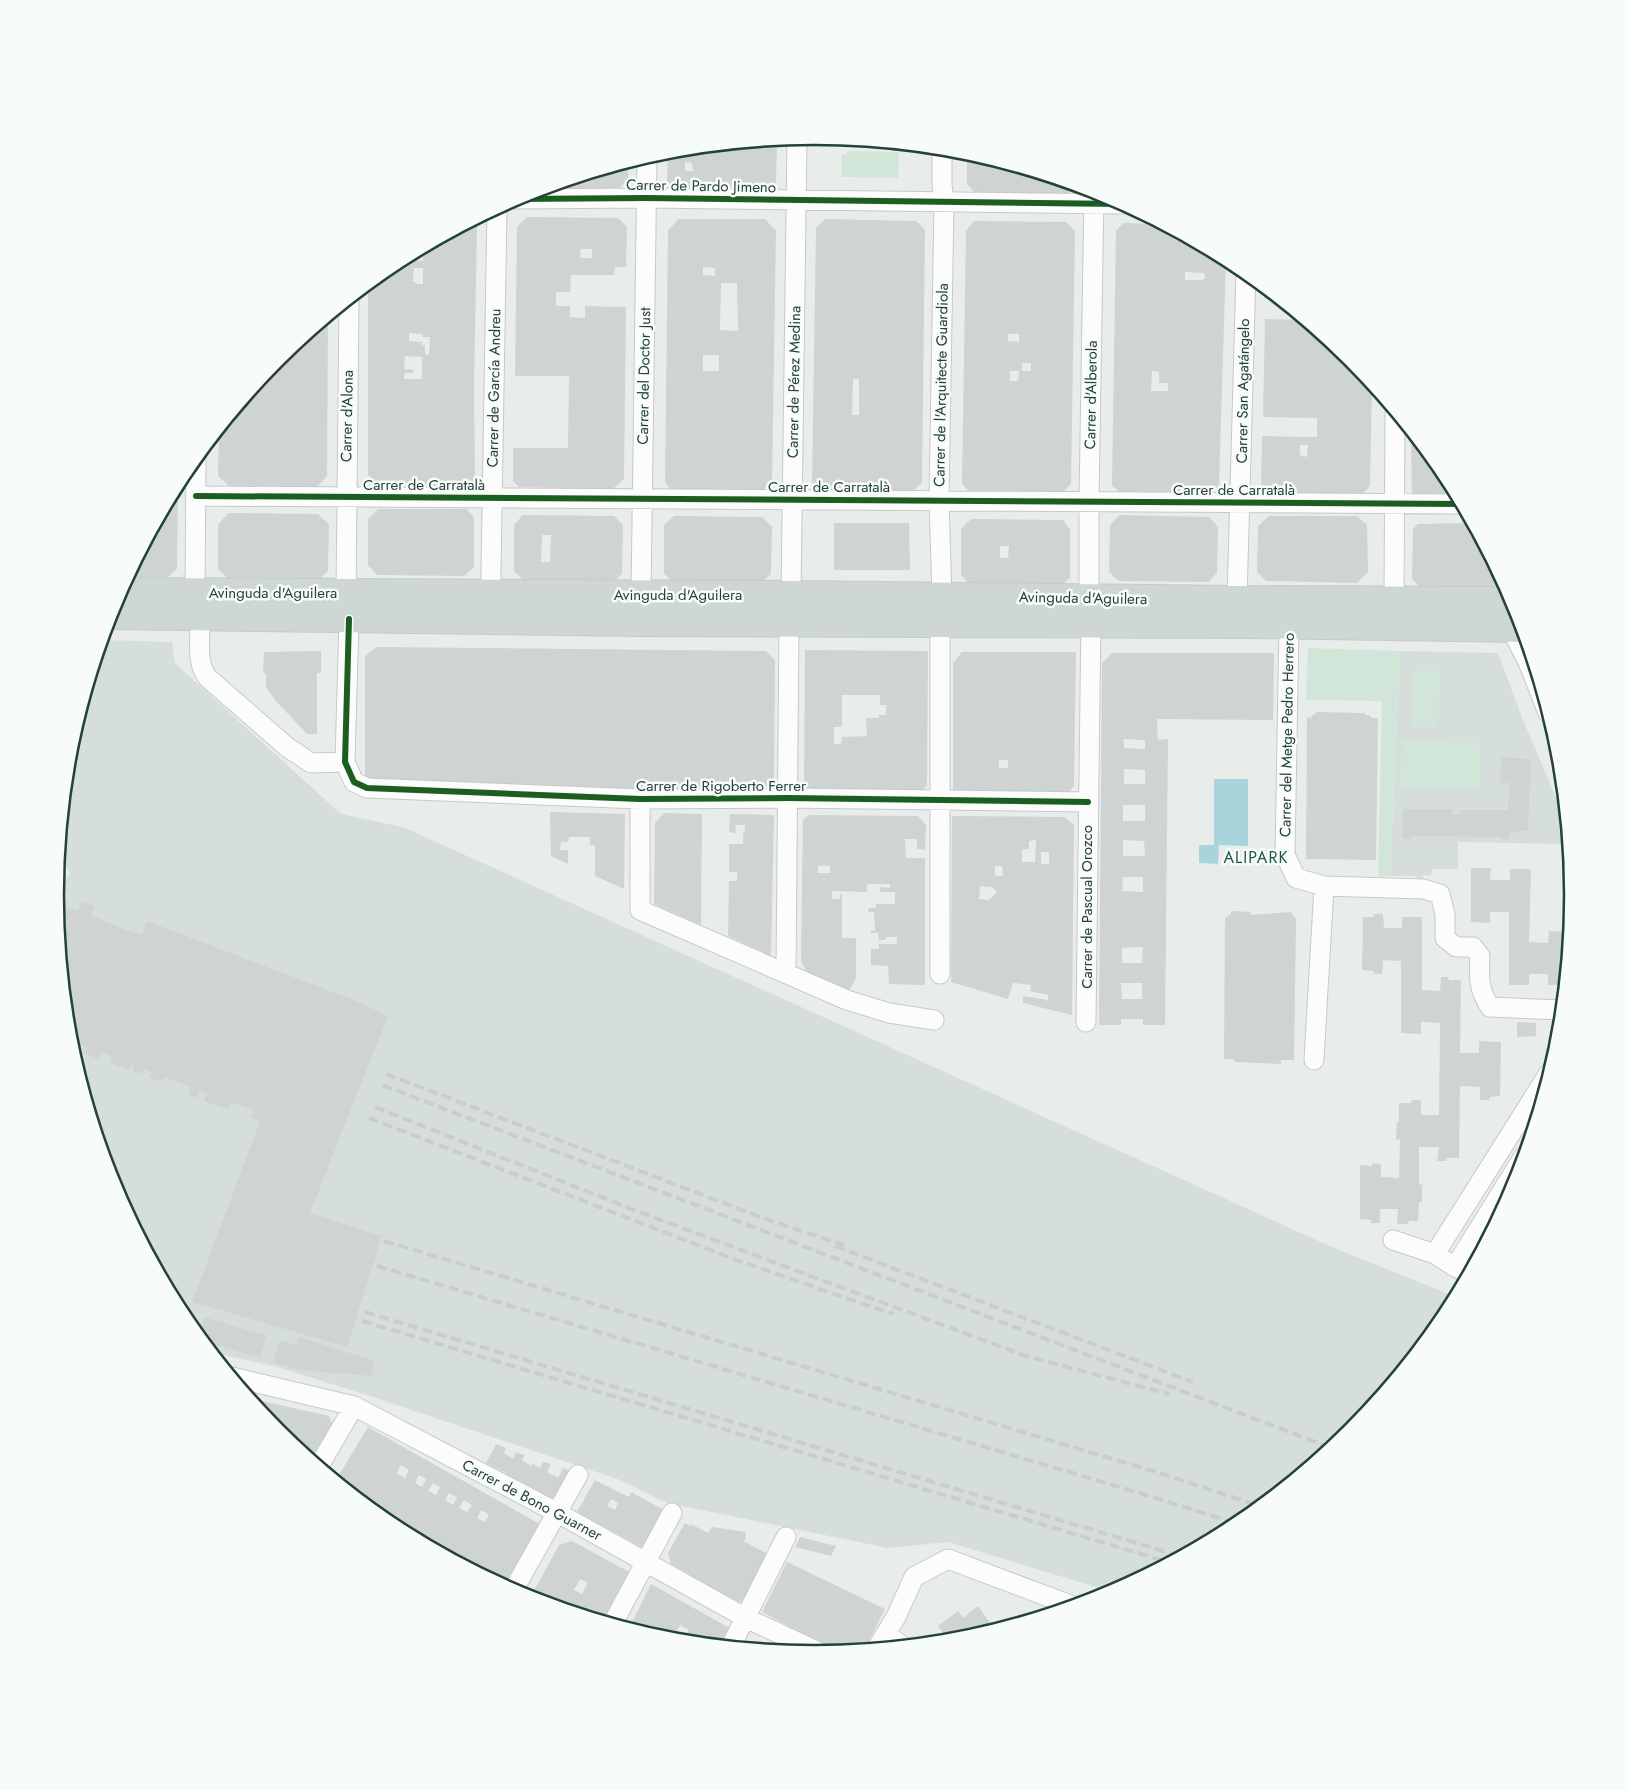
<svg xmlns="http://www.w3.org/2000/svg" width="1628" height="1790" viewBox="0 0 1628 1790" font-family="Jost,sans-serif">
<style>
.built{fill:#d6dedb}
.green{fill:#d1e6d8}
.water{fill:#a9d4db}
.building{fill:#cfd4d2;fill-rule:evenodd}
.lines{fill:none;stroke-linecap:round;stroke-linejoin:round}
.street-casing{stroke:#c5cac8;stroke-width:21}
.primary-casing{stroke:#c3ccc9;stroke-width:30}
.street{stroke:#fcfcfc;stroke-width:19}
.primary{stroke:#cfd7d5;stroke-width:28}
.rail{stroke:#c9cdcc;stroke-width:4;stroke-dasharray:10 5;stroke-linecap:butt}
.cycleway-casing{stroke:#f7fbf9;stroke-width:9}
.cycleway{stroke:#1b5e20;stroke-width:6}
.labels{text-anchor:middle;stroke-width:5;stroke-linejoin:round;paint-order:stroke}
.street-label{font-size:15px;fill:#24423a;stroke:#f7fbf9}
.neighbourhood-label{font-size:16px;letter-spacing:1px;fill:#1f5548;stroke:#f7fbf9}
.rim{fill:none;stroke:#24423a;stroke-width:2.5}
</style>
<rect width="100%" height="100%" fill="#e8edeb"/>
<path class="built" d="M102 640 172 642 175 663 341 814 403 827 1332 1247 1456 1297 1445 1317 1350 1432 1235 1526 1112 1592 948 1542 888 1548 667 1503 620 1480 376 1398 277 1367 212 1352 183 1316 113 1185 70 1043 55 895 70 873 59 855 70 747Z
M1400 651 1498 653 1523 720 1566 821 1568 844 1458 842V869H1432L1431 876 1423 875V880H1418L1416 876H1390Z"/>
<path class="green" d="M847 151 899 152 898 178 841 177 842 154H847Z
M1308 648 1400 651 1390 876 1378 877 1382 701 1306 700Z
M1413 671H1440L1438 727 1411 726Z
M1402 741 1480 743V790L1400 789Z"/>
<path class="water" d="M1214 779H1248V846L1219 845 1218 864 1199 863V845H1214Z"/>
<path class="building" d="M777 140 776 182 767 191H676L667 182 668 150ZM685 162 692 163 693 171H685Z
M967 152 972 154 1076 185 1066 196 977 195 967 184Z
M628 162V180L617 190 539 189Z
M527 217 618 218 627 227 626 267H615L614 275H571L570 292H556V306H570V317L585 318V306L626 307 624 479 613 489 519 487 513 481V448H568L569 376H515L517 227ZM581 249H592V258H580Z
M679 219H765L776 231 772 481 763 490H671L665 482 668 230ZM703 267 715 268V276L703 275ZM721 283H737L738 331 720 330ZM703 355H719V371H703Z
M825 219 916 221 925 230 922 483 912 492 822 490 812 482 816 228ZM853 379H859V415H852Z
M472 221 477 226 474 386 475 480 466 488 379 486 368 475V284L391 265V267L403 266V260H400L414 252V260L423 261V247ZM414 268H423V284H417L416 282H413ZM409 333 423 334 422 337H430L429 355 425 354V345H422V342L409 341ZM405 356 422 357V379H404L405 373H413L414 370 404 369Z
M974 221 1066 222 1075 231 1071 484 1062 493 970 492 962 484 966 231ZM1008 334H1019V342L1008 341ZM1022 363H1031V371H1022ZM1010 371H1019L1018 381H1010Z
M1123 223 1161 224 1226 259 1219 485 1210 495H1122L1112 485 1116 231ZM1185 272 1203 273 1205 275V278L1202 280H1185ZM1152 371 1159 372V383H1168V391H1151Z
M1265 288 1278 299H1265Z
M328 317 327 476 317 487 229 486 218 476 219 430 278 358Z
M1265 319 1304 320 1351 359 1372 384 1370 486 1361 496 1270 495 1261 487 1262 436 1317 437V418L1263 417ZM1300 445H1308L1307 457 1300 455Z
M1411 432 1445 474 1455 492H1447L1448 496H1412Z
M178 482 177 569 167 578H127Z
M378 509H467L474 518V567L464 576 377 575 368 565V519Z
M228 513 318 514 329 524 328 571 318 581 228 579 218 569V525Z
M523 515 614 516 623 525 622 574 614 581H524L514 571V525ZM542 535H551L550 562H541Z
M1120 515 1209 517 1218 527 1217 573 1208 582 1119 581 1109 572 1110 525Z
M674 516 762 517 772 527 771 574 761 583 672 582 664 573V525Z
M1269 516H1357L1367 525 1368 572 1357 583 1266 581 1257 572 1258 526Z
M971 519 1063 520 1070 530V578L1060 586 971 585 961 575V529ZM1000 546H1009L1008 558H1000Z
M834 523H909L910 570H834Z
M1472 523 1507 590 1422 589 1412 579 1413 529 1418 524Z
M376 647 766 651 775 660 774 785 764 794 428 788 365 779V656Z
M805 650 928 651 927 785 917 795 811 794 804 785ZM842 695H880V705H886V715H879V718H866L867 736 842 737 841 744H834V727H842Z
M321 651V673H317V734H307L274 699 266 687V673H263L264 652Z
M962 652H1076L1074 786 1065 796 953 795V663ZM999 760H1008V768H999Z
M1112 653H1274L1273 720 1157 719 1158 740 1168 739 1165 1025H1143V1019H1121V1025H1099L1102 663ZM1123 739 1145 740V749L1124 748ZM1124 769 1145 770V784H1124ZM1123 805H1145V821H1123ZM1123 840 1144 841 1145 856H1123ZM1123 877H1143V892L1122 891ZM1143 947 1142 963H1122V948ZM1121 983H1142V999H1122Z
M1316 712 1365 713 1366 715 1371 716V718H1378L1376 860 1306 859 1307 717 1312 718 1311 715H1315Z
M1501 757 1531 759 1528 831 1510 832 1509 839H1500V837L1411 836 1413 839H1402L1403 809H1452L1453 814H1461V810H1508L1509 783H1500Z
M550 812 625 814 624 889 595 876V845H590V837H569L568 842H561L560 850H568V864L551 856Z
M664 813 702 814 701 925 654 904 655 823Z
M730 814 774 815 771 956 728 936 729 881H737V872H729V844H743V833H745V825H735L736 833 729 832Z
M809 815 918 816 926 825 925 850 917 849V839H905L906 858H925V985L889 984 888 966 871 965V949H879V944H897V937H886V940H879L878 933H871V930L875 931 874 912H868L869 908H876V904H895V892H880V887L890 888V884H867V892L832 891V899H840L839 895 842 894V938H856V978L849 991 807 972 801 961 802 882 803 820ZM818 866H830V873H818Z
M952 816 1065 817 1074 825 1072 1015 1023 1003V996L1048 1000V995L1030 991 1031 985 1013 983 1008 999 951 982ZM1036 840 1035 862H1022V849H1029V841ZM1041 852H1049V864H1041ZM995 866H1002L1003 876H995ZM980 886 992 887 997 892 989 900 979 899Z
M1471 868H1491L1490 880H1510V869H1531L1529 942 1548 943 1549 931 1569 932 1564 985H1548V974H1529V985H1509V912H1490V923L1471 922Z
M82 902 95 906 92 916 129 931 142 935 147 921 359 1002 388 1016 310 1213 382 1236 347 1347 192 1302 260 1121 251 1118 254 1110 231 1102 228 1109 204 1101 207 1093 200 1090 197 1098 188 1094 191 1087 164 1077 162 1082 149 1077 151 1072 144 1069 141 1074 132 1070 134 1065 132 1064 129 1070 109 1062 111 1056 101 1052 98 1059 84 1053 86 1047 69 1041 56 903 78 911Z
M1231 911 1250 912 1251 915 1291 912 1296 919 1294 1060H1281V1064L1234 1062V1059H1224L1225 917 1227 918 1228 915H1231Z
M1374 914H1383L1384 928H1402V917H1422V990L1440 991 1441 977H1448L1449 980H1461L1460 1053H1479V1041L1501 1042 1500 1096 1490 1097 1489 1100H1480V1087L1460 1086 1459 1158H1447L1446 1161H1437L1439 1147H1419V1185L1422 1184V1202H1419L1418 1221H1409L1408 1224H1397L1398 1209H1380V1223H1371V1220L1360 1219V1165L1372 1166V1163L1381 1164V1177L1399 1178 1400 1139 1396 1140 1397 1122H1399V1103H1411L1412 1100H1421V1115H1439L1440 1023 1421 1022V1034L1401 1033V961L1383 960 1382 974H1374L1373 971 1362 970 1363 917H1374Z
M1517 1022 1536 1023V1036L1517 1037Z
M204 1317 267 1336 260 1358 203 1341 198 1336Z
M299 1337 375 1361 371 1376 299 1370 273 1363 280 1341 297 1345Z
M249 1398 329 1416 334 1429 313 1461 277 1431Z
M368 1427 543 1526 509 1588 426 1544 427 1543 420 1539 419 1540 392 1526 336 1480ZM401 1465 409 1470 405 1478 397 1473ZM419 1475 426 1479 422 1487 415 1483ZM433 1483 440 1487 436 1495 428 1491ZM449 1493 457 1497 453 1505 445 1500ZM464 1500 472 1505 467 1512 459 1508ZM481 1510 489 1515 485 1522 477 1518Z
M496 1444 506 1448 504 1453 513 1459 516 1452 525 1455 522 1460 531 1466 532 1463 540 1468 543 1462 551 1464 547 1472 558 1478 563 1468 572 1471 556 1501 537 1491 536 1493 523 1486 525 1484 516 1479 515 1481 504 1476 506 1473 486 1463Z
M595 1480 629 1497 631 1492 664 1510 645 1549 577 1512ZM611 1499 618 1503 615 1510 607 1506Z
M685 1523 690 1526 691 1524 708 1533 712 1527 746 1532 745 1540 743 1541 772 1556 750 1598 738 1602 671 1564 668 1553Z
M800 1537 836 1546 831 1556 795 1547Z
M572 1541 633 1574 607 1622 530 1598 559 1545ZM580 1579 588 1583 582 1594 574 1590Z
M787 1562 885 1609 865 1649 837 1652 762 1612Z
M651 1584 733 1630 725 1645 689 1642 684 1639 689 1630 680 1625 672 1640 629 1628Z
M978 1606 991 1624 976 1634V1635L962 1639 930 1643 943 1633 938 1626 958 1611 963 1618Z
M758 1643 770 1650 744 1647 745 1645Z"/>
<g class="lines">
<defs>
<path id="street" d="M515 199 646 198 1123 204
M497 208 491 572V594L497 602
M196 496 1461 504
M195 593 196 458
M346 593 349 300
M641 595 647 156
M791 595 797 138
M942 597 939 500 944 203 942 184V149
M1089 599V501L1094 192
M1394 601 1395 413
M1232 610 1237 600 1246 272
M200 617C201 636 195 663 208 678L287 747 311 763 345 762
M1282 617 1289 625 1285 855 1296 878 1324 886 1423 889 1440 894 1445 914V938L1456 947H1473L1480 956C1479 976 1478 989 1490 1007L1562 1010
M349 619 345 762 354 782 367 788 640 799 788 798 1088 802
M1510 627 1528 662 1548 713
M640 799V910L847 1000 889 1013 934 1020
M786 973 789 623
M940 974V623
M1086 1022 1091 613
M1314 1060 1324 886
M1393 1240 1435 1254 1455 1267 1469 1273
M1435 1254 1549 1073
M1455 1267 1524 1156
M232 1377 354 1406 556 1512 746 1618 821 1653
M319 1466 354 1406
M513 1591 578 1475
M613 1623 672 1513
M886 1634 901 1645
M731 1646 786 1537
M877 1648 896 1617 914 1577 948 1559 1073 1606"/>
<path id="primary" d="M119 592 791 595 1237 600 1513 601
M110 615 639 622 1251 624 1522 628"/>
</defs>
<use href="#street" class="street-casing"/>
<use href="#primary" class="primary-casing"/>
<use href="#street" class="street"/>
<use href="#primary" class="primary"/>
<path class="rail" d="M386 1074 771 1221 844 1245
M382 1085 1331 1448
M375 1107 639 1212 1026 1356 1169 1394
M369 1118 739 1261 863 1304 894 1314
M384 1241 1153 1471 1260 1506
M835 1246 1193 1382
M377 1266 1143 1494 1238 1524
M365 1312 1180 1556
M362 1321 1168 1562"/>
<defs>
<path id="cycleway" d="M515 199 646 198 1123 204
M196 496 1461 504
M349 619 345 762 354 782 367 788 640 799 788 798 1088 802"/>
</defs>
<use href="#cycleway" class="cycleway-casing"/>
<use href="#cycleway" class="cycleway"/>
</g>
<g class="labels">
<g class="street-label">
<text transform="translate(701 186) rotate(1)" y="5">Carrer de Pardo Jimeno</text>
<text transform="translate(644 376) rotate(-89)" y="5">Carrer del Doctor Just</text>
<text transform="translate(794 382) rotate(-89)" y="5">Carrer de Pérez Medina</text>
<text transform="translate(941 385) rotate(-89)" y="5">Carrer de l'Arquitecte Guardiola</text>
<text transform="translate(494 388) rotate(-89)" y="5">Carrer de García Andreu</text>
<text transform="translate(1243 391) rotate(-89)" y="5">Carrer San Agatángelo</text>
<text transform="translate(1091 395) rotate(-89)" y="5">Carrer d'Alberola</text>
<text transform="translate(347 416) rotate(-89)" y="5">Carrer d'Alona</text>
<text x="424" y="490">Carrer de Carratalà</text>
<text x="829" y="492">Carrer de Carratalà</text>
<text x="1234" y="495">Carrer de Carratalà</text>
<text x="273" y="598">Avinguda d'Aguilera</text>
<text x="678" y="600">Avinguda d'Aguilera</text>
<text transform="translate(1083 598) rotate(1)" y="5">Avinguda d'Aguilera</text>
<text transform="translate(1287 735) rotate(-89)" y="5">Carrer del Metge Pedro Herrero</text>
<text x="721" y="791">Carrer de Rigoberto Ferrer</text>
<text transform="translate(1087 907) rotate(-90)" y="5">Carrer de Pascual Orozco</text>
<text transform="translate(532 1500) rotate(28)" y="5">Carrer de Bono Guarner</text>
</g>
<g class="neighbourhood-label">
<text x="1256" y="863">ALIPARK</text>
</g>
</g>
<path d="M0 0H1628V1790H0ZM64 895a750 750 0 1 1 1500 0a750 750 0 1 1-1500 0Z" fill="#f7fbf9" fill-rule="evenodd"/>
<path class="rim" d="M64 895a750 750 0 1 1 1500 0a750 750 0 1 1-1500 0Z"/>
</svg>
